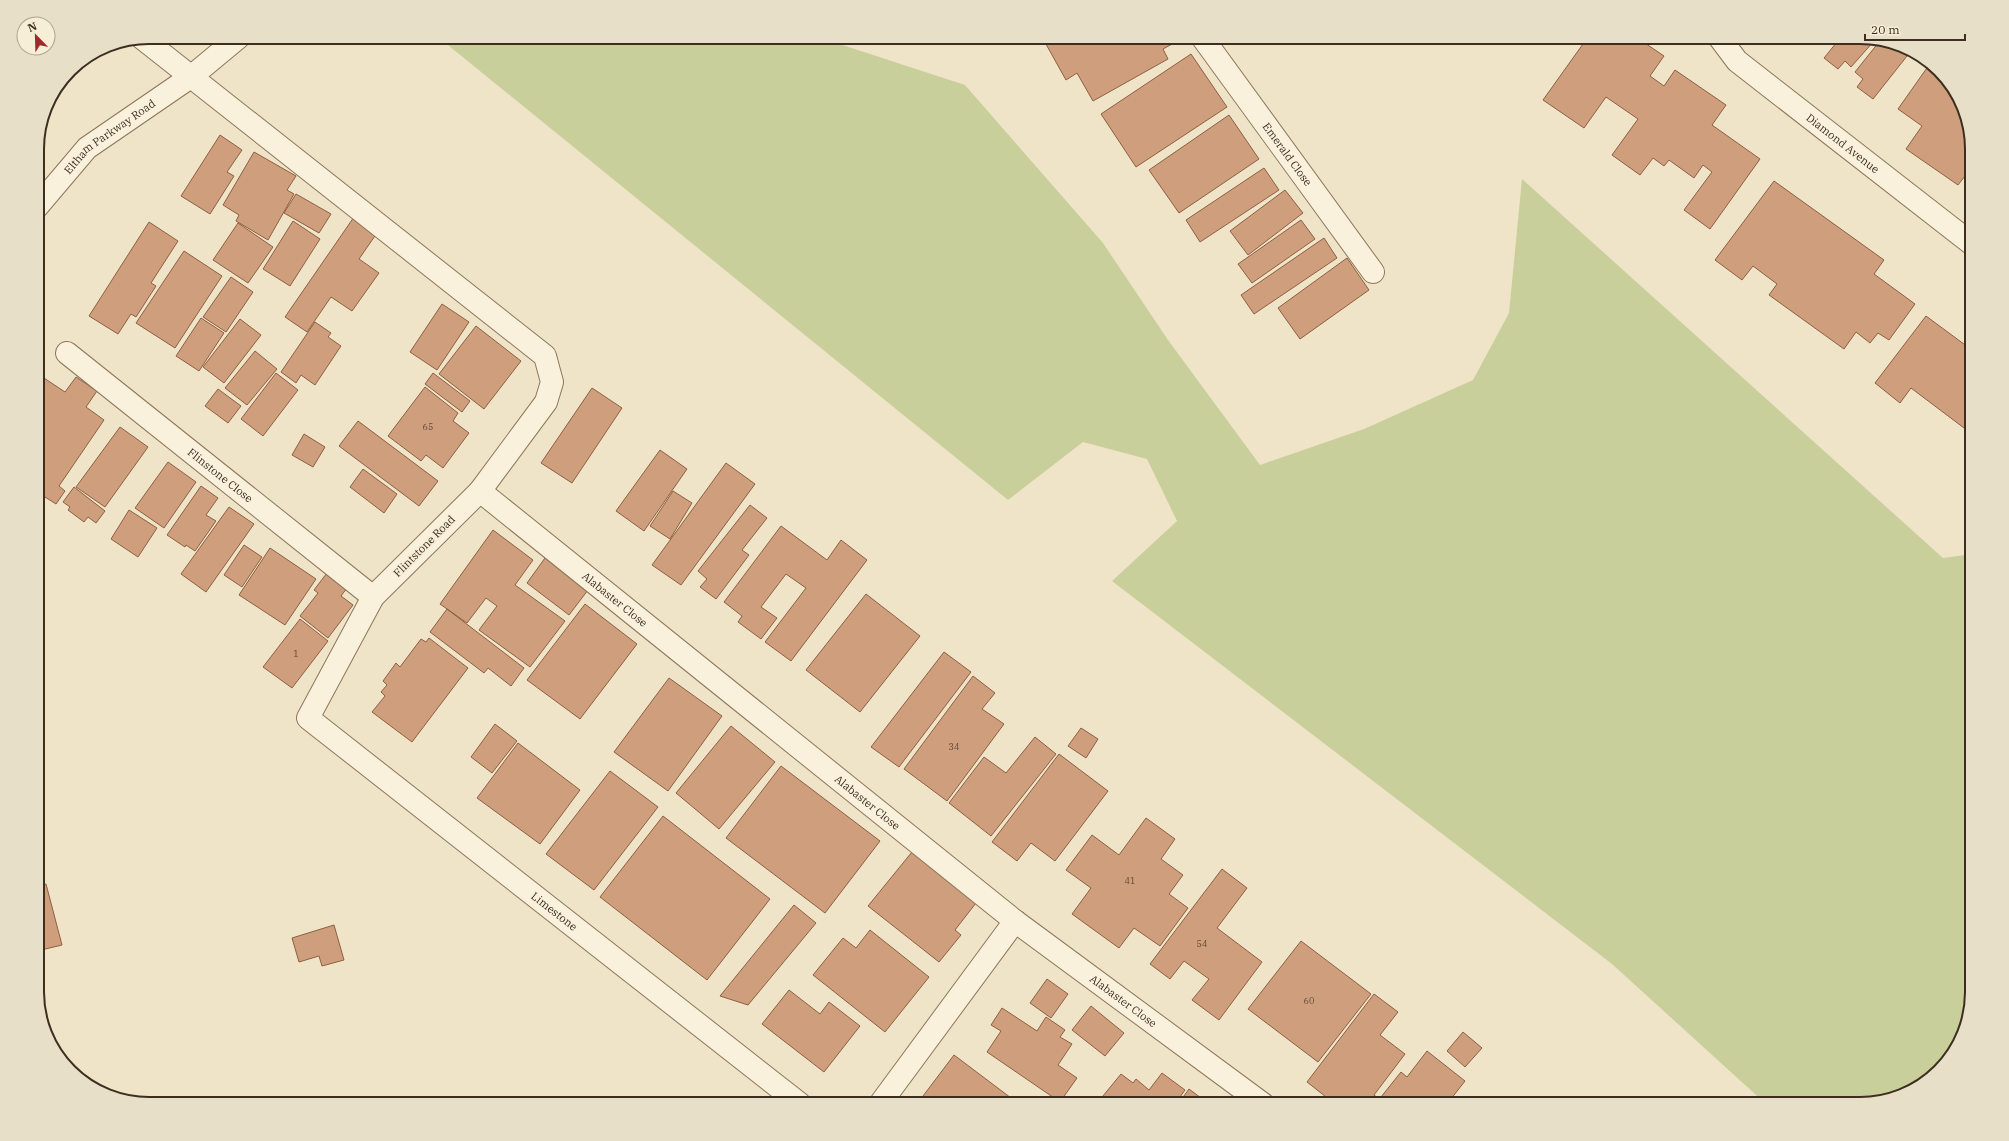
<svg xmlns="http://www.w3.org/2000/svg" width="2009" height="1141" viewBox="0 0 2009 1141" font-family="'IBM Plex Serif',serif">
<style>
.green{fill:#c9cf9b}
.building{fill:#cf9f7d;stroke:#8d5f41}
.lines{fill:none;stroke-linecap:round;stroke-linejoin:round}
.minor-casing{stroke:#8d765c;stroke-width:24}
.minor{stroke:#faf1dc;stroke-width:22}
.labels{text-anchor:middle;stroke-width:4;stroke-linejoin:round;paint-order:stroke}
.number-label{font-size:9px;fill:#624a37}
.street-label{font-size:11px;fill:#3d2e20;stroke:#f7eed8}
.rim{fill:none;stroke:#3d2e20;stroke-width:2}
</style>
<rect width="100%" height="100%" fill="#f0e4c8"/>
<path class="green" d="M438 37H818L965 85 1103 243 1168 340 1260 465 1364 429 1473 380 1509 313 1522 179 1943 558 1972 554V992L1957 1048 1916 1089 1860 1104H1766L1612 964 1112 581 1177 521 1147 459 1083 442 1008 500Z"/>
<path class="building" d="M1042 37H1185L1163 49 1168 59 1093 101 1077 73 1066 80Z
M1588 37H1636L1664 56 1650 76 1664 86 1675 70 1726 105 1712 125 1760 159 1710 229 1684 210 1712 172 1703 165 1694 178 1669 160 1664 166 1653 158 1640 175 1612 155 1638 119 1606 97 1584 128 1543 100Z
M1841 37H1860L1874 41 1851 67 1845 61 1838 69 1824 58Z
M1879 42 1911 51 1873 99 1857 87 1863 79 1855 72Z
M1191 54 1227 107 1136 167 1101 114Z
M1929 65 1957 93 1972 142V181L1965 176 1958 185 1906 149 1922 126 1898 109Z
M60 85 62 86 45 111 46 106Z
M1229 115 1259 159 1179 213 1149 170Z
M220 135 242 150 227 172 234 176 210 214 181 196Z
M254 152 296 176 287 190 294 194 268 240 236 221 239 215 223 205Z
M1264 168 1279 190 1200 242 1186 220Z
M1774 181 1884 260 1874 274 1915 304 1889 340 1878 333 1870 343 1856 332 1844 349 1769 295 1777 284 1753 266 1742 280 1715 260Z
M1285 190 1303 213 1248 255 1230 231Z
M296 194 331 214 319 233 284 213Z
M354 217 377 233 359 259 379 273 352 311 331 297 307 332 285 317Z
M1301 220 1315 239 1252 283 1238 264Z
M293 221 320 239 290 286 263 269Z
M149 222 178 241 151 283 156 286 136 317 131 314 118 334 89 316Z
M238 223 273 247 248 283 213 260Z
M1324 238 1337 258 1254 314 1241 295Z
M184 251 222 276 175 348 136 323Z
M1347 258 1369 290 1300 339 1278 308Z
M231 277 253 292 226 332 203 317Z
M442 304 469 322 437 370 410 352Z
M1926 316 1972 350V434L1911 388 1900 403 1875 383Z
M201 318 224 333 199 371 176 356Z
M240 319 261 335 224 383 203 367Z
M315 322 331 333 328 337 341 346 315 385 301 375 296 383 281 372Z
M476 326 521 361 484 409 439 374Z
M255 351 277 369 247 405 225 388Z
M276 373 298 390 263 436 241 419Z
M433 373 470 401 462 412 425 384Z
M38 374 65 392 76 377 97 391 86 407 104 420 59 486 65 491 56 504 37 492Z
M425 387 458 413 453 421 469 433 443 468 426 455 421 461 388 436Z
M592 388 622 408 572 483 541 463Z
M218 389 241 406 228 423 205 406Z
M358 421 438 481 419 506 339 446Z
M120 427 148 447 105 507 76 487Z
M304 434 325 447 313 467 292 455Z
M660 450 687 469 644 531 616 511Z
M168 462 196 482 164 528 135 508Z
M726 463 755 484 681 585 652 565Z
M363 469 397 494 384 513 350 487Z
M201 486 218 498 206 515 216 521 195 551 186 545 185 547 167 535Z
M74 487 105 511 96 523 88 517 84 522 68 510 70 507 63 502Z
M673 491 692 503 670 539 650 526Z
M750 505 767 518 742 550 749 555 716 599 700 587 707 579 698 571Z
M229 507 254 524 206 592 181 574Z
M129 510 157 528 138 557 111 539Z
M781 526 827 560 841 540 867 560 791 661 765 642 806 588 786 574 761 607 777 618 761 639 738 622 742 616 724 602Z
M493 530 533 560 515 585 565 621 530 667 479 630 497 606 486 598 467 623 440 604Z
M244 545 262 557 242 587 224 575Z
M270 548 316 579 285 625 239 595Z
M545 558 588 590 569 615 527 583Z
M330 569 350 584 341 596 353 605 328 638 300 616 318 593 314 590Z
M866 594 920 636 860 712 806 670Z
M585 604 637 644 580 719 527 680Z
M447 609 524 668 511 686 488 668 484 673 430 632Z
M300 619 328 641 292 688 263 667Z
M429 638 468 668 412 742 372 712 385 696 381 692 387 685 383 681 396 663 400 667 421 639 426 642Z
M944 652 971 672 899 767 871 747Z
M973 676 995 693 982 709 1004 724 947 801 904 769Z
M669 678 722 716 668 791 614 752Z
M495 724 517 741 492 773 471 757Z
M731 726 775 762 719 829 676 793Z
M1081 728 1098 739 1086 758 1068 746Z
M1035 737 1056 754 991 836 949 803 984 757 1006 773Z
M518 743 580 790 540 844 477 798Z
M1059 754 1108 791 1055 861 1031 843 1017 861 992 842Z
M781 766 880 841 825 913 726 838Z
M610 771 658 807 594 890 546 854Z
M663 816 770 899 707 980 600 897Z
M1146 818 1175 839 1161 859 1183 875 1169 894 1188 908 1160 946 1134 928 1119 948 1072 914 1091 888 1066 870 1092 835 1119 855Z
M912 852 976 903 955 930 961 935 939 962 868 906Z
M1222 869 1247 888 1217 928 1262 962 1219 1020 1192 1000 1209 979 1184 961 1170 979 1150 964Z
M46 884 62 945 37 951V886Z
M794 905 816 923 748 1005 720 996Z
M334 925 344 960 322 966 319 956 299 962 292 938Z
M870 930 929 977 885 1032 813 975 843 938 856 948Z
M1301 941 1371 994 1318 1062 1248 1009Z
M1047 979 1068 994 1051 1018 1030 1003Z
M789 990 820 1014 829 1002 860 1026 824 1072 762 1024Z
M1374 994 1398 1012 1380 1035 1405 1054 1374 1095 1386 1104H1335L1307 1082Z
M1091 1006 1124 1033 1105 1056 1072 1030Z
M1002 1008 1037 1031 1046 1017 1065 1030 1060 1037 1072 1044 1058 1065 1077 1078 1060 1102 987 1052 1001 1031 991 1025Z
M1463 1032 1482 1048 1465 1067 1447 1051Z
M1427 1051 1465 1081 1447 1104H1389L1381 1097 1401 1072 1407 1077Z
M954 1055 1019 1104H917Z
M1162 1073 1185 1090 1175 1104H1102L1098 1102 1121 1074 1133 1083 1136 1079 1149 1090Z
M1189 1089 1209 1104H1178Z
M1500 1098 1509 1104H1496Z"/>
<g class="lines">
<defs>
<g id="minor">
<path id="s1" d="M1202 37 1373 272"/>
<path id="s2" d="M1719 37 1737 61 1972 244"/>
<path id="s3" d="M142 38 545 356 552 382 546 402 480 491 373 597 308 718 800 1104"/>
<path id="s4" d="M37 207 87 148 192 76 239 37"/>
<path id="s5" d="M67 353 373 597"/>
<path id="s6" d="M480 491 1015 921 1263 1104"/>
<path d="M880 1104 1015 921"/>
</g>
</defs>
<use href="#minor" class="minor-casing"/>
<use href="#minor" class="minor"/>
</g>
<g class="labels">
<g class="number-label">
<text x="428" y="430">65</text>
<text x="296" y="657">1</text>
<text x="954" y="750">34</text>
<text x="1130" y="884">41</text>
<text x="1202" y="947">54</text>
<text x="1309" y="1004">60</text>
</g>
<g class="street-label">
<text dy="4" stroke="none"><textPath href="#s4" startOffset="102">Eltham Parkway Road</textPath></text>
<text dy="4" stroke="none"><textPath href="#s2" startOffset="164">Diamond Avenue</textPath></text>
<text dy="4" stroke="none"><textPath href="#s1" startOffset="145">Emerald Close</textPath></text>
<text dy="4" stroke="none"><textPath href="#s5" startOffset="196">Flinstone Close</textPath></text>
<text transform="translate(424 546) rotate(-45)" y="4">Flintstone Road</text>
<text dy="4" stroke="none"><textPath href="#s6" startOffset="173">Alabaster Close</textPath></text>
<text dy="4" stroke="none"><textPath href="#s6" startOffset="497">Alabaster Close</textPath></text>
<text dy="4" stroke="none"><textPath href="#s3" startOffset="1273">Limestone</textPath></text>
<text dy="4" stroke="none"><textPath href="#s6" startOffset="821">Alabaster Close</textPath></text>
</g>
</g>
<path d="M0 0H2009V1141H0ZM149 44H1860A105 105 0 0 1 1965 149V992A105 105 0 0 1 1860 1097H149A105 105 0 0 1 44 992V149A105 105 0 0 1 149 44Z" fill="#e8dfc9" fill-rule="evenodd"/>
<path class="rim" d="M149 44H1860A105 105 0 0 1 1965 149V992A105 105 0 0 1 1860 1097H149A105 105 0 0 1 44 992V149A105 105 0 0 1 149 44Z"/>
<g transform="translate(36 36) rotate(337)"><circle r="19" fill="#f7eed8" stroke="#ada18e"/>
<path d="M0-3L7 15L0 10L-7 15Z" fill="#9e2a2b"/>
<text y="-6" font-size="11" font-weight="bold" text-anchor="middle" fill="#3d2e20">N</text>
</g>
<path d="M1865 34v6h100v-6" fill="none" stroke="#3d2e20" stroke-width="2"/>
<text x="1871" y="34" font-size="12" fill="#3d2e20" stroke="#f7eed8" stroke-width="3" paint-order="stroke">20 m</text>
</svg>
